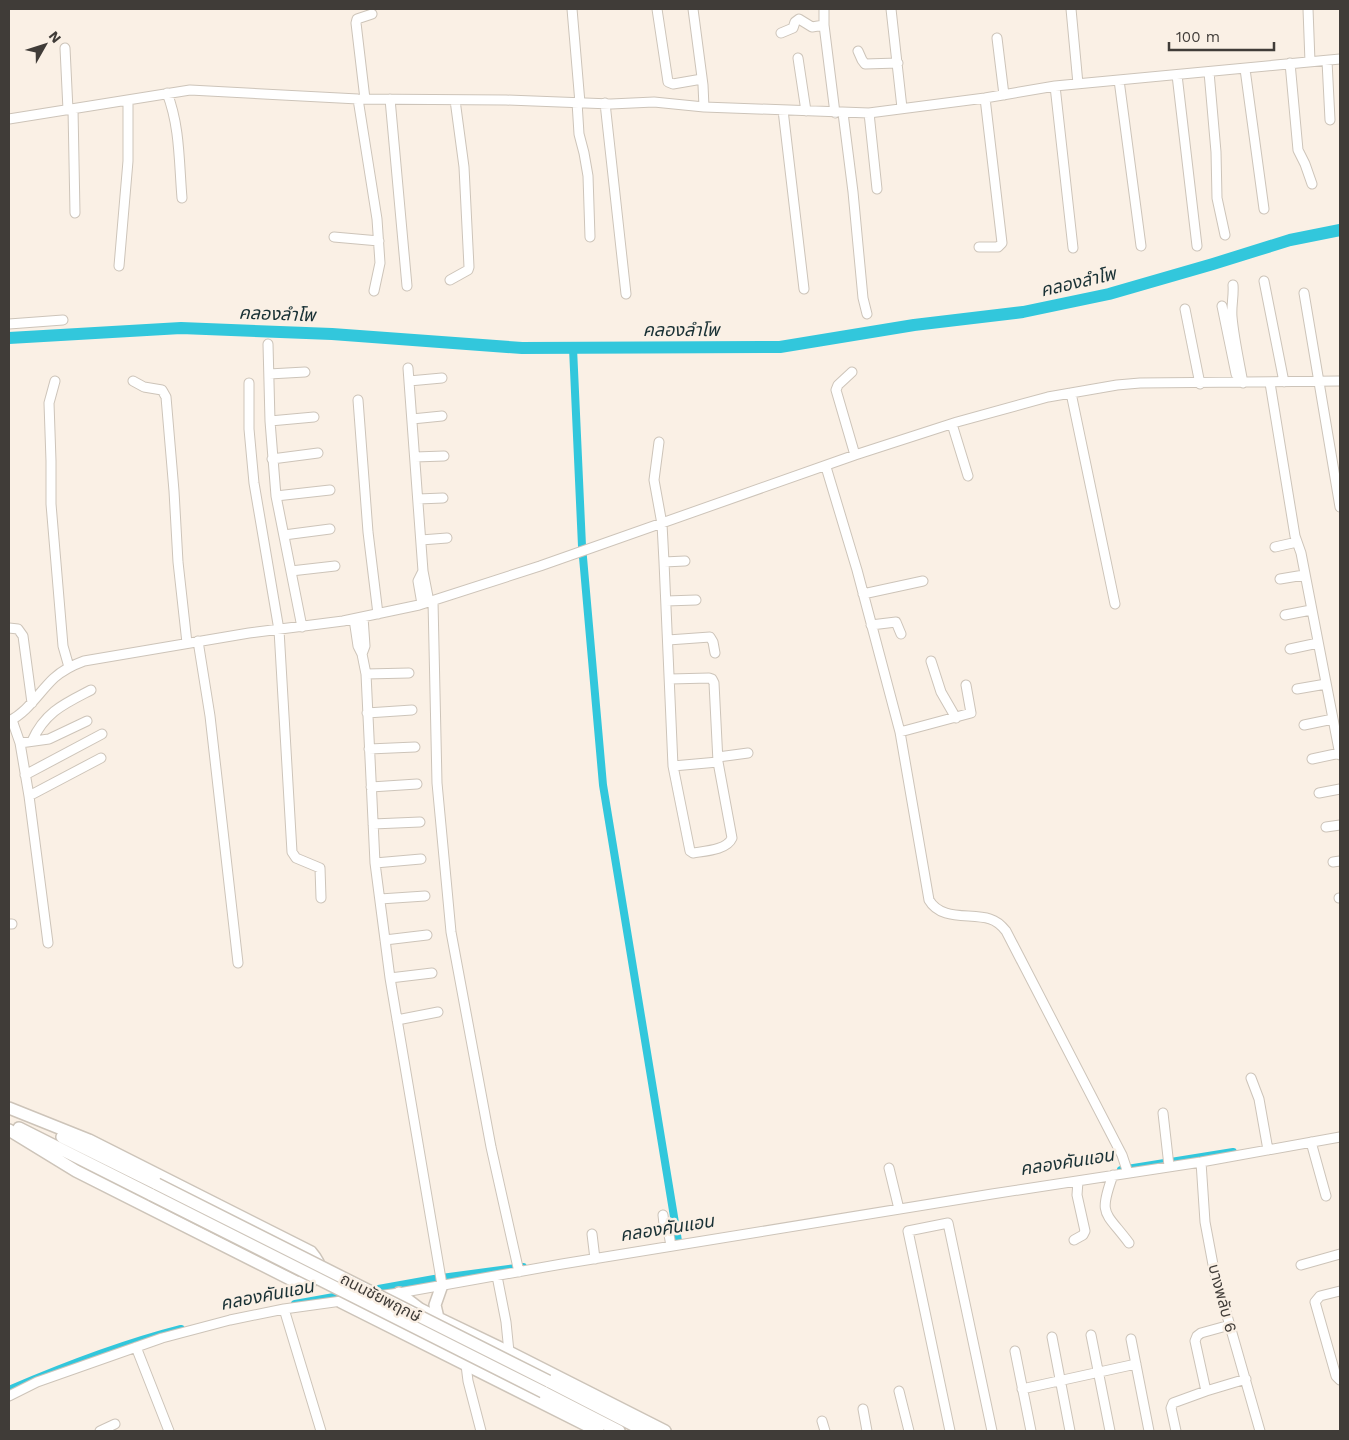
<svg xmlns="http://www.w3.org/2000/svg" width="1349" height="1440" viewBox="0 0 1349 1440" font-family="'Work Sans','Noto Sans Thai',sans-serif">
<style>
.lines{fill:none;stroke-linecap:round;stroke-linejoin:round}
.canal{stroke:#32c7dc;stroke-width:8}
.river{stroke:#32c7dc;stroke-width:12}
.minor-casing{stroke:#cdc4b9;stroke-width:11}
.major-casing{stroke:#cdc4b9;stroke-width:14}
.minor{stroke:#fff;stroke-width:9}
.major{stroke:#fff;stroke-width:11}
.major-bridge-casing{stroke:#cdc4b9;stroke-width:14;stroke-linecap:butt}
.major-bridge{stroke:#fff;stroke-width:11}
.labels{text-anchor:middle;stroke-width:5;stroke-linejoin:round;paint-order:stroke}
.street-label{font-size:16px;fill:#403c38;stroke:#faf0e5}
.water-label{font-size:18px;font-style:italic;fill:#193135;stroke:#faf0e5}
</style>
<rect width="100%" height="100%" fill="#faf0e5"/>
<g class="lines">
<path class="canal" d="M573 348 582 546 603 785 678 1241
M1121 1170 1233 1152
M295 1304 434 1279 523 1267
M9 1390C65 1366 122 1344 181 1329"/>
<path class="river" d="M9 338 181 328 332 334 522 348 780 347 914 325 1023 312 1109 294 1213 264 1290 240 1340 230"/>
<defs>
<path id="minor" d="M572 9 580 103
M657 9 668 82 673 84 702 79
M693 9 703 85 704 107
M824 9V25L835 113
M891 9 902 108
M1071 9 1078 84
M1308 9 1310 62
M781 33 793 28 795 22 799 19 812 27 824 25
M997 38 1004 95
M65 48 68 110
M858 51 862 60 865 64 898 63
M798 58 806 111
M1327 61 1330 120
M1290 63 1298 150 1305 164 1312 184
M1245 69 1264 209
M1209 72 1216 152 1217 198 1225 235
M1177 75 1197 246
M1119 80 1141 246
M1055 86 1073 248
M167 93C180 126 179 163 182 198
M358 99 377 219 380 263 374 291
M365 99 356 23 357 19 372 14
M390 99 407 286
M577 102 579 134 584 153 588 176 590 237
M605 103 626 294
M73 109 75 213
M783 110 804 289
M843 113 853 192 863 298 867 314
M869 113 877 189
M9 119 190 90 358 99 506 100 611 104 654 102 704 107 869 113 985 98 1055 86 1340 59
M334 237 379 241
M979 247H998L1002 243 985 98
M119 266 128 161V100
M450 280 468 270 469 267 464 167 455 100
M1264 281 1284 382
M1233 285C1234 296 1231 306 1232 317 1234 339 1239 361 1243 383
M1304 293 1340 507
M1222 306 1236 374
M1185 309 1200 384
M9 324 63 320
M268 344 270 421 276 496 302 627
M408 368 423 571
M852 372 838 385 836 390 855 455
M269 374 305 372
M55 381 49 403 51 461V504L63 646 69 667
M133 381 144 387 162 390 166 397 174 491 178 562 187 643
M409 381 442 378
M249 383V429L254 483 279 630 292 852 296 858 320 868 321 898
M1270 383 1295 536 1301 553 1340 755
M1071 393 1115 604
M358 400 368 532 378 614
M412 419 442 416
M270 421 314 417
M952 424 968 476
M659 442 654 480 662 524 664 562 673 766 690 851 693 853C705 851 727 850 732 838L718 762 714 683 712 679 709 678 670 679
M415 457 444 456
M272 459 318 453
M826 467 857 570 900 732 929 900C941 921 970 913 990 919 997 921 1002 926 1006 931L1122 1155 1128 1173
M276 496 330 490
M418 499 443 498
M284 535 330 529
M421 540 447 538
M1275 547 1297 542
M664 562 685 561
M291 571 335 566
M1280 579 1304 575
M863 594 923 581
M433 601 437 783 451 932 491 1147 519 1272
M666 601 696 600
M422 604 418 581 423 571 429 602
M1285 615 1311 610
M354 619 358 646 362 654 365 646 363 617
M871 625 896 622 901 634
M9 628 18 629 23 636 32 703
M668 640 710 637 713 642 715 653
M198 641 210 716 238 963
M1290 649 1318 643
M362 654 366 674 375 863 390 978 442 1285
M931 661 941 692 956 718
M366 674 409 673
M1297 689 1326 684
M367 713 412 710
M12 720 20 743 29 796 48 943
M9 721C28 712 39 692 54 678 63 670 73 665 84 661L249 633 343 621 419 605 540 566 855 455 957 422 1048 397 1117 385 1140 383 1340 381
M1304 725 1333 719
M900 732 971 713 966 685
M32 741C45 712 64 704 91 690
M20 743 49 739 87 721
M369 749 415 747
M718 757 748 753
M1312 759 1340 753
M673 766 718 762
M25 775 102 734
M371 787 417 784
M1319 793 1340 789
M29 796 101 758
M373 824 420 822
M1326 827 1340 825
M1333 862 1340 861
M375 863 421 859
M1339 898H1340
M380 899 425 896
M9 924H12
M385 940 427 935
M390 978 432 973
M397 1020 438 1012
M1251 1078 1259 1099 1268 1150
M1163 1113 1169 1166
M1311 1142 1326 1196
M1201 1162 1205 1222 1214 1270 1260 1431
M889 1168 899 1209
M1113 1175C1098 1216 1105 1211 1129 1243
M663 1215 664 1224 668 1229 671 1246
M592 1234 595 1259
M1074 1240 1083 1235 1085 1231 1077 1195 1078 1181
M1301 1265 1340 1254
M497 1276 506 1322 509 1352
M1340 1291 1320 1296 1315 1302 1336 1376 1340 1380
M284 1309 321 1431
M1091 1335 1110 1431
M1052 1337 1070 1431
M1131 1339 1149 1431
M136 1347 169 1431
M1015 1351 1031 1431
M466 1365 468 1381 481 1431
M1022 1389 1136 1364
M899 1391 909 1431
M1206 1391 1195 1341 1197 1336 1201 1333 1230 1325
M9 1396 37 1382 162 1338 230 1320 284 1309 399 1293 562 1264 992 1194 1201 1162 1340 1137
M863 1409 867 1431
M822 1421 825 1431
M100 1431 115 1424
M950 1431 908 1231 948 1223 992 1431
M1176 1431 1171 1408 1173 1403 1206 1391 1246 1379"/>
<path id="major" d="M9 1108 89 1140 311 1252C323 1266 323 1273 308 1284L296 1282 76 1171 9 1130
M19 1128 152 1195
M62 1137 157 1184
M399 1293 420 1309 438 1318 509 1352 665 1431
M341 1302 598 1431
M438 1318 435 1305 442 1285
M548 1381 645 1431
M543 1392 619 1431"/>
</defs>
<use href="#minor" class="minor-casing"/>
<use href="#major" class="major-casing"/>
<use href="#minor" class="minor"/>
<use href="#major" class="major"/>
<defs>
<path id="major-bridge" d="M157 1184 548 1381
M152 1195 543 1392"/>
</defs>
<use href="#major-bridge" class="major-bridge-casing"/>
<use href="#major-bridge" class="major-bridge"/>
</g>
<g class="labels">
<g class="street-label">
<text transform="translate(381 1297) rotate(27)" y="6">ถนนชัยพฤกษ์</text>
<text transform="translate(1223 1298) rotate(75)" y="6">บางพลับ 6</text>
</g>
<g class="water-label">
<text transform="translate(1078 282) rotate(-13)" y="6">คลองลำโพ</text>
<text transform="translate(277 314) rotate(2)" y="6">คลองลำโพ</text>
<text x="681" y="336">คลองลำโพ</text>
<text transform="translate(1067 1162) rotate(-9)" y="6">คลองคันแอน</text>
<text transform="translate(667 1228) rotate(-9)" y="6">คลองคันแอน</text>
<text transform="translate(267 1295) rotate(-11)" y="6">คลองคันแอน</text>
</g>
</g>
<rect width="1349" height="1440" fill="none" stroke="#403c38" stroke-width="20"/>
<g transform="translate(45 45) rotate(51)" stroke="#faf0e5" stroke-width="4" paint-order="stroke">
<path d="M0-4L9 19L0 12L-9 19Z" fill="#403c38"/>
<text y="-8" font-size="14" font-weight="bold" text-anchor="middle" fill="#403c38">N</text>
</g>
<path d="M1169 42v8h105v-8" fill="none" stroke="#403c38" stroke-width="2.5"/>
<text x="1176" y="42" font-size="15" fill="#403c38" stroke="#faf0e5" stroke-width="4" paint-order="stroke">100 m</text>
</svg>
